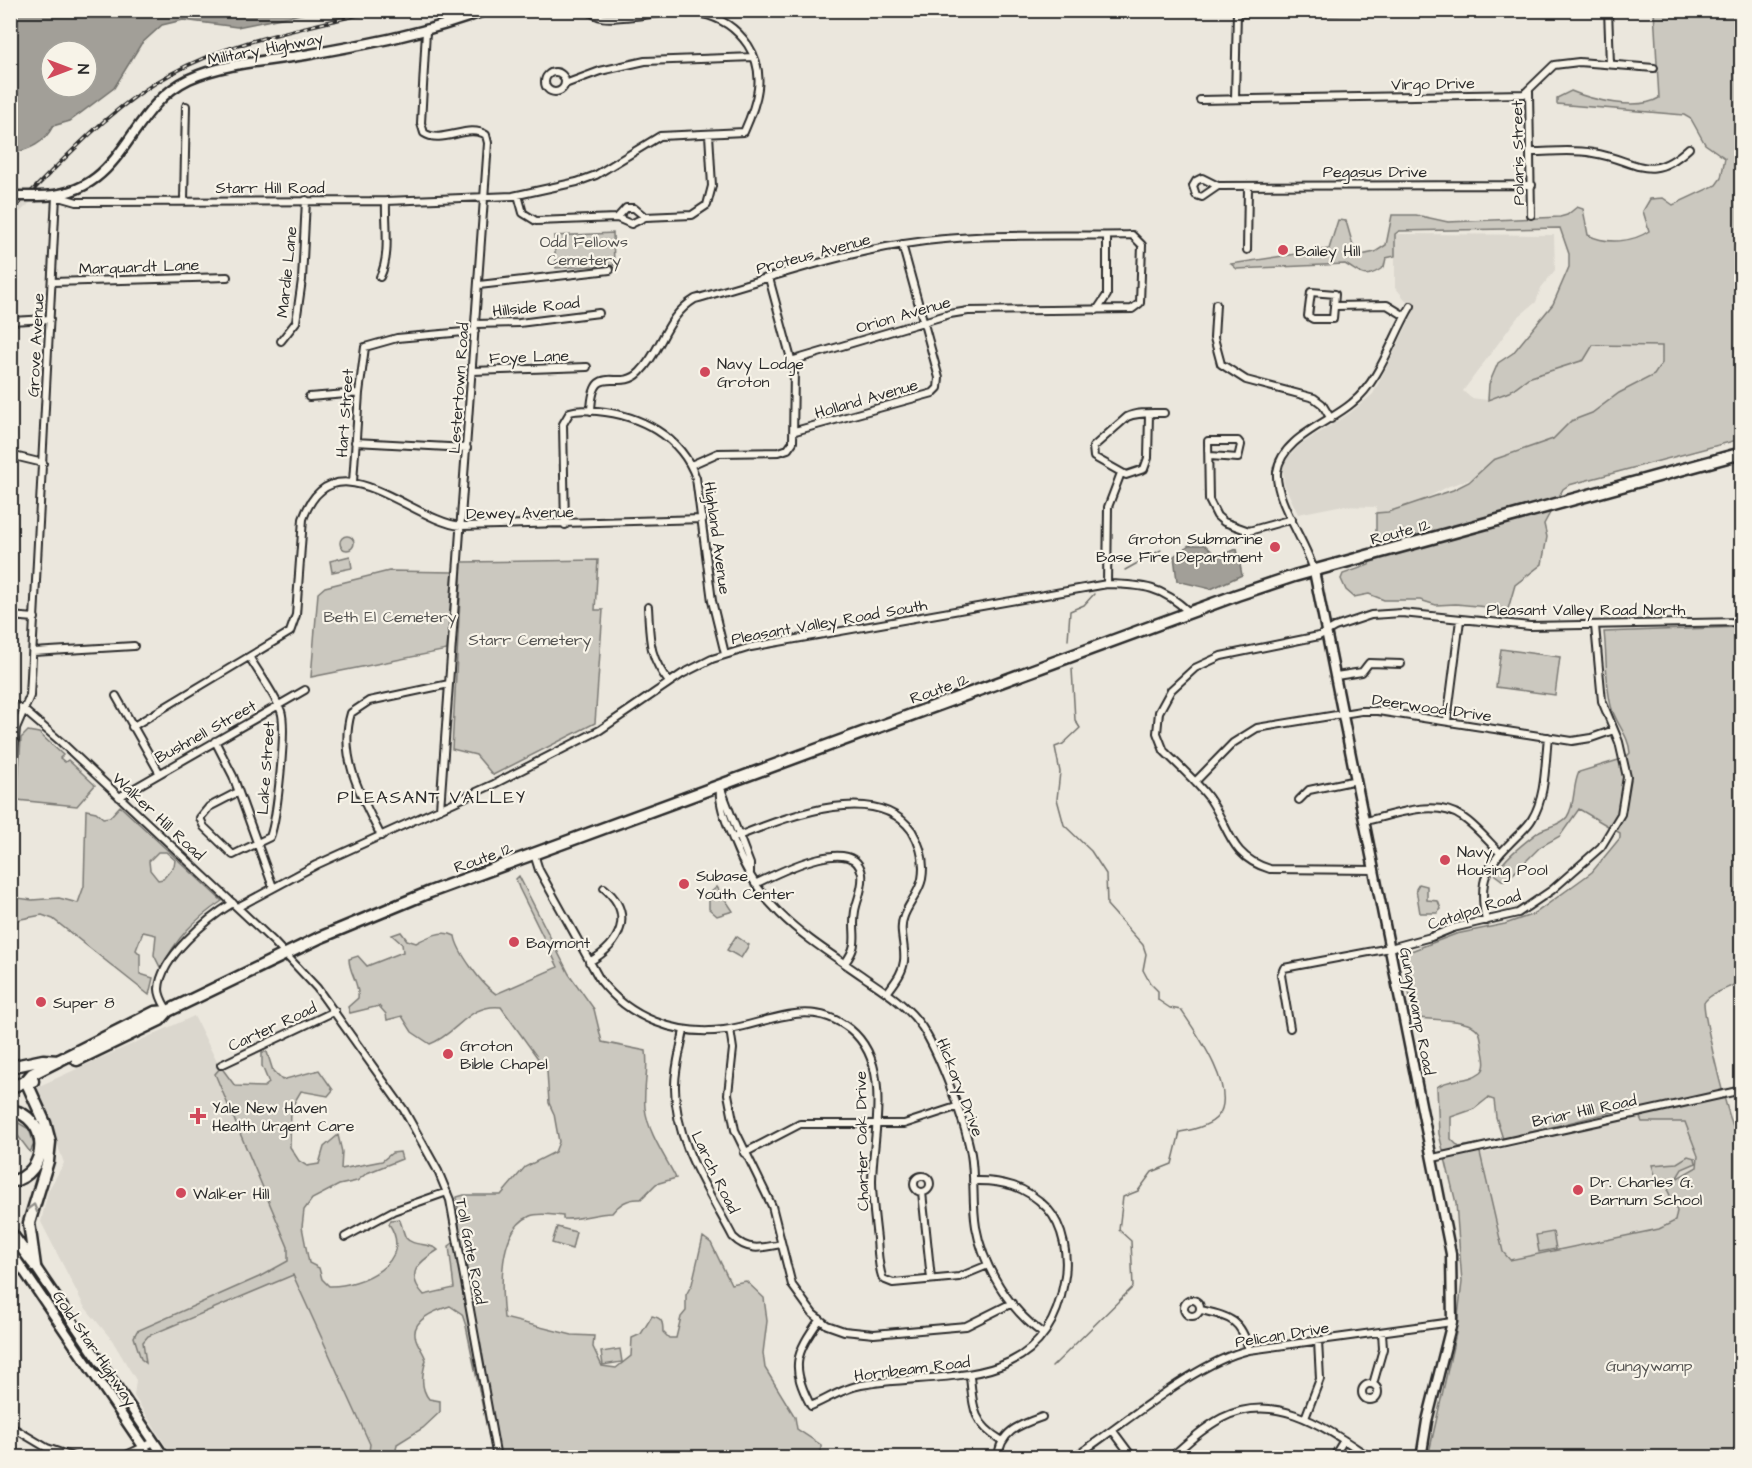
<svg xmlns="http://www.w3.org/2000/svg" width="1752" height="1468" viewBox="0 0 1752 1468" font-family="'Architects Daughter',sans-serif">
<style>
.built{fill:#dbd7ce}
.green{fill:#cbc8bf;stroke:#7b7a75;stroke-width:1.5;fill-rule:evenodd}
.water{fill:#a29f98;stroke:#72716c;stroke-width:1.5;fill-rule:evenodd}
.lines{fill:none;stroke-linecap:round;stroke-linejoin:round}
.stream{stroke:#72716c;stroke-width:1.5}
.street-casing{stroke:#2b2b2b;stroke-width:10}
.secondary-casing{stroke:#2b2b2b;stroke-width:13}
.highway-casing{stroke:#2b2b2b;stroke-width:15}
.street{stroke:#f7f3e8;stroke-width:6}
.secondary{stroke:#f7f3e8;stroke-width:8}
.highway{stroke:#f7f3e8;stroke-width:10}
.rail-casing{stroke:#2b2b2b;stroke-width:4}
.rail{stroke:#f7f3e8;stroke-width:1.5;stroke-dasharray:4.5;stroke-linecap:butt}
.secondary-bridge-casing{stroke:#2b2b2b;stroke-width:13;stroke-linecap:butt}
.secondary-bridge{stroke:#f7f3e8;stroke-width:8}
.oneway{stroke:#918f8a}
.poi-dot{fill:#d1495b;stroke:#f7f3e8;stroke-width:2}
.labels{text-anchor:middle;stroke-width:4.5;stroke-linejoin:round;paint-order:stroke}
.street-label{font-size:16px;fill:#2b2b2b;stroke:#f7f3e8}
.park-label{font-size:16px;fill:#535250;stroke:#f7f3e8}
.poi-label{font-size:16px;fill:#2b2b2b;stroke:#f7f3e8;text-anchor:start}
.neighbourhood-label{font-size:18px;letter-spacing:1.5px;fill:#2b2b2b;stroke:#f7f3e8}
</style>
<rect width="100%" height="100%" fill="#ebe7dd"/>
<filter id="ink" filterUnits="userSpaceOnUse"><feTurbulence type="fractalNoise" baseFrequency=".0167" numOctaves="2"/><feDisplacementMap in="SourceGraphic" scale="12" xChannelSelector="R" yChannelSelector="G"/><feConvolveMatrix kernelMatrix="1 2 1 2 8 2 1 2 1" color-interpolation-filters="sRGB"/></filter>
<g filter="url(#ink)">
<path class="built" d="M11 201H20L31 202 11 220Z
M1395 234 1554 235 1555 270 1541 288 1536 302 1517 318 1463 391 1471 398 1488 400 1501 396 1528 378 1574 363 1593 345 1662 346 1661 366 1654 375 1619 393 1592 413 1577 419 1553 439 1502 456 1474 478 1449 486 1417 503 1388 512 1376 513V507L1338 506 1298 514 1284 484 1283 468 1287 458 1300 445 1350 413 1373 394 1413 314V309L1395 287Z
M194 1016 222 1072 379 1456 375 1458 173 1457 134 1396 136 1380 112 1340 84 1306 41 1222 48 1191 64 1163 37 1087Z
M1639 1117 1661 1122 1682 1121 1685 1122 1692 1138 1699 1164 1676 1179 1668 1192 1677 1211 1675 1221 1659 1229 1514 1261 1504 1255 1480 1154Z"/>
<path class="green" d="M1654 11H1741V439L1569 485 1563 489 1544 524 1547 537 1542 564 1515 585 1508 609 1456 604 1436 605 1420 600H1384L1369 594 1354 597 1346 590 1341 579 1343 574 1369 565 1376 534V513L1388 512 1453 490 1469 482 1493 460 1553 439 1571 421 1592 413 1619 393 1654 375 1662 363V346L1593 345 1584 360 1528 378 1509 392 1488 400 1489 384 1498 363 1513 353 1553 304 1569 267V254L1560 228 1399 231 1395 234V256L1386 258 1384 267C1363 281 1363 274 1345 264L1237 269 1231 264 1329 249 1338 220 1346 221 1356 256 1375 252 1386 245 1392 215H1416L1448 222 1560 217 1567 215 1577 207 1583 209 1588 235C1605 244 1632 243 1649 231L1643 211 1650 199 1663 198 1673 205 1716 185 1721 178 1725 158 1705 144 1691 119 1684 115 1557 104V98L1571 91C1592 100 1638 111 1659 98Z
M613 233 614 265 556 268 554 236Z
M340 543a7 7 0 1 1 14 0a7 7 0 1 1-14 0Z
M350 556 352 568 332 572 330 561Z
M598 560 595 610H603L595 723 493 775 476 755 452 749 462 562Z
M389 571 453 572 447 650 311 677 318 593 325 587Z
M1741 627V980C1731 989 1710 992 1704 1003 1704 1021 1731 1136 1741 1141V1457H1428L1456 1333 1462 1282 1456 1203 1439 1134 1437 1087C1450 1077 1467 1083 1481 1072 1487 1067 1484 1057 1483 1051 1481 1045 1482 1037 1479 1032 1471 1017 1429 1021 1413 1017L1403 954 1456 934 1505 924 1534 914 1592 872 1620 838V833L1579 809 1560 836 1540 847 1508 879 1503 881 1495 875C1503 859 1524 843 1538 832 1547 826 1560 826 1567 817 1576 803 1572 787 1579 772L1625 758 1630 753C1629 735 1615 723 1611 706 1605 681 1607 657 1604 632ZM1488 1098 1494 1100 1496 1117 1503 1139 1633 1107 1636 1108 1642 1122H1685L1698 1156 1697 1167 1676 1179 1682 1169 1696 1163 1695 1158 1688 1156 1677 1163 1652 1165 1657 1181H1674L1668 1191 1677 1211 1675 1221 1659 1229 1510 1260 1503 1252 1478 1144 1459 1147 1451 1139V1117L1474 1109Z
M1501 649 1560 657 1555 695 1496 687Z
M28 731 39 733 63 755 60 758 65 762 68 760 95 785 77 806 17 800 21 738Z
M120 806 222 901C194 920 176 938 161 969L154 955 156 935 143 932 136 950 140 954V974L153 978 149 995 53 919 42 915 16 920 12 930 17 1042 11 1057V897L32 900 59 898 78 903 84 886 86 810 96 812 103 818 110 817ZM158 852H166L175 860 174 866 163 879 158 880 150 870 149 861Z
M519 876 569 974 594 1009 602 1042 646 1051C649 1073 643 1088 645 1108 648 1133 665 1156 676 1178L656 1184 641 1199C629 1198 619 1204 612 1213 595 1213 581 1220 563 1219V1216C553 1215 539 1212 530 1216 497 1230 501 1289 504 1318L572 1335 594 1336 593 1347 602 1366 616 1368 631 1356 632 1338 641 1334 652 1316C662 1318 663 1322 663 1332L669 1338H676L681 1317 686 1311V1295L692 1284 703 1237 711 1243 731 1284 746 1281 764 1298 767 1321 763 1353 765 1368 795 1417 797 1429 821 1445V1457H493L466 1326 462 1314 450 1306C437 1310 409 1320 416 1339 418 1346 424 1352 426 1360 422 1374 420 1388 429 1399L440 1401V1412L423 1428 397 1444 395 1457H362L369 1452 370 1444 293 1275 148 1336 143 1342 146 1363 141 1359 134 1337 137 1331 259 1277 288 1261V1247L215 1074 221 1067 235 1086 264 1087 269 1083 262 1066V1052H267L273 1071 282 1080 319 1070 333 1090 328 1096 301 1091 291 1108 290 1147 299 1161 307 1166 319 1164 324 1147 338 1135 342 1152 341 1169 382 1161 392 1153 400 1152 402 1159 367 1173 357 1181 339 1185 312 1199 304 1210 302 1227 309 1263 319 1268 322 1279 329 1286C361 1287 415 1262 389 1224L391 1220 399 1219C402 1224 403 1233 406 1238 413 1247 430 1242 438 1250 419 1262 404 1273 424 1295L454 1288 449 1246 460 1238 457 1197 464 1195H501L525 1167 555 1152 559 1142 554 1114 549 1103 547 1071 501 1007C469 1003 457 1034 430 1044L412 1032 402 1016 387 1020 386 1014 379 1006 350 1013 348 1007 358 998C360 984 349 973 349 959L358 956 367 966 403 952 402 944 392 935 401 932 407 940 416 943C427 937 443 929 455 936 457 951 482 985 496 994L558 967 519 888 516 879Z
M1419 884 1427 886V900L1438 901 1441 909 1437 913H1420L1416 889Z
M717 887 733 911 717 916 709 909V894Z
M736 936 749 945 741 958 727 950Z
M10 1118 29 1129 34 1144 30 1152 12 1128Z
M557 1227 576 1232 572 1249 552 1243Z
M1553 1232 1556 1249 1539 1252 1536 1235Z
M620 1349 622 1362 603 1365 601 1352Z"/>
<path class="water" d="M11 10H316V11L237 27 183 20 162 25 141 44 114 88 70 121 53 126C44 144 30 149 11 154ZM51 51H87V87H51Z
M1189 545H1205L1217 556 1237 549 1242 575 1211 589 1177 581 1174 556Z"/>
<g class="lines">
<path class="stream" d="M438 10 439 14
M429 16 431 10
M1125 570 1161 550
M1068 640 1070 611 1084 605 1094 594
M1052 1367 1133 1287 1131 1241 1119 1230 1123 1197 1138 1191 1152 1172 1172 1164 1180 1132C1192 1130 1210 1126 1218 1116 1238 1091 1196 1032 1181 1010L1170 1008 1158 1000V991L1150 983 1143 970 1146 954 1143 945 1107 905 1106 874 1091 851 1064 825 1057 799 1060 772 1055 747 1063 744 1080 728 1075 720 1072 669
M1733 1458 1734 1449 1742 1439"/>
<defs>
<path id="street" d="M1608 10 1610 64
M1237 13 1393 10
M426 31 421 123 424 133C442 145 468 123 486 135L488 143 440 809
M545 82a10 10 0 1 1 20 0a10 10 0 1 1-20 0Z
M565 84 600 71 645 61 754 57
M1529 91 1531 215
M1235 99 1237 11
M1200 100 1524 94 1554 65 1579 62 1654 68
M1532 152C1552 152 1573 149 1593 153 1637 160 1649 185 1689 148
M1202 178 1218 186 1202 197 1196 195 1193 186 1196 181Z
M1218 186 1532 185
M518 195 523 213 536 221 617 218 631 224 645 217 692 215 707 205 712 186 709 134
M184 200 186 106
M617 218 626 208H634L645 217
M1247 250 1248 187
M380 277C391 255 385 225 386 201
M52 282 227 277
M479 285 610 270
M1311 292 1335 294 1333 319H1313L1308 316Z
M1216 304 1214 338 1221 364 1246 380 1314 398 1322 404 1331 419
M1336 306 1387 305 1405 316
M1097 310 1107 295V236
M10 321 50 319
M475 324 519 323 599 313
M281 341 296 322 302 280 306 200
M472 371 587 367
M309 397 359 393
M591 411C593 358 619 394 640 372 663 349 665 317 695 299 764 280 833 255 904 244 979 232 1056 237 1132 235L1142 245 1140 303 1132 309 968 311 950 314 791 361
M1149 414 1148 458 1144 469 1126 475 1094 457 1093 447 1127 417C1137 412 1152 413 1164 413
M795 431 933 393 938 388 939 378 902 244
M355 442 467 448
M10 455 43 463
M1210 456 1238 458 1241 445 1238 441H1208L1209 500 1217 516 1224 522 1249 531 1292 519
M691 465 718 453 779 452 788 449 793 442 794 370 769 278
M353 482 359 393 365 347 397 338 475 331
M565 525 563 424 570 412C578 409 588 410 597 411 640 415 681 436 696 478L712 601 725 654
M1314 571C1306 541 1275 502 1277 472 1281 438 1329 423 1352 403 1381 380 1392 337 1411 306
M1107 584 1108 507 1121 473
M648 607C650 639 648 656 669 682
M10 616 35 618
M33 652 134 646
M1336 676 1362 672 1369 663 1401 664
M116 696 159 772
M10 703 25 711 61 742 273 941 317 988 404 1110 438 1171 450 1200 497 1458
M1447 721 1460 620
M132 727 290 632 296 615 303 519C333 435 411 521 461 526L703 519
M215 741 233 776 273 887
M1195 782 1233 743 1257 728 1361 711H1378L1572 741 1591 738 1614 730
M720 786C718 805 727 824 734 842 761 912 805 936 864 977 886 992 907 1005 922 1027 940 1055 965 1122 971 1154 975 1178 972 1203 976 1227 983 1267 1010 1310 1042 1333
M720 786 750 864V873
M238 792 209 807 200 818 204 827 233 855 270 837C277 819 287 727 281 711 274 693 260 675 250 658
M119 797 305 690
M1299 800 1309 790 1357 780
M10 802 16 728 30 696 56 196 77 202 386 201 513 196 577 182 596 175 660 136 744 132C757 103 767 74 748 45 717 0 672 13 623 17 610 18 599 20 588 10
M1365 821C1394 815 1435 798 1462 817 1476 826 1488 841 1500 853
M381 836C362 798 338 757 351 713L369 701 449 684
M733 838C778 821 875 778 912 831 921 846 925 862 922 879 919 893 909 903 904 916 898 930 906 946 904 961 903 973 894 983 887 993
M534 854 539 870 600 980C629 1018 676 1036 724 1030 769 1024 808 996 850 1029 893 1064 873 1132 872 1180 872 1200 875 1220 877 1239 878 1252 878 1267 883 1279L893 1283 959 1277 988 1265
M1375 870 1270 869C1229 857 1230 828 1209 798 1196 781 1179 766 1164 751L1157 733 1159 712 1171 690 1195 668 1221 656 1319 636 1335 627 1371 615 1402 613 1530 626 1742 622
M755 884C776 874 855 832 862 874 864 887 857 899 855 911 851 934 861 942 845 963
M238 907 316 865 494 784 600 730 682 674 712 659 751 647 1107 584C1144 585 1161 586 1189 612
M1486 921C1477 877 1487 866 1517 836 1522 831 1529 825 1532 819 1546 797 1545 763 1548 737
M589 962C621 944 635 914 604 888
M168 1011C164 1004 159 997 159 989 160 958 208 918 233 903
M1290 1028 1281 975 1284 968 1390 948 1431 937 1453 928 1518 913 1552 890 1601 847 1621 814 1627 777 1619 742 1602 701 1595 626
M730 1029 733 1049 728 1094 735 1130 772 1206 792 1285 813 1314 827 1325 844 1331 874 1334 966 1326 1012 1303
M684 1030C681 1048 675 1067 675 1085 674 1142 708 1189 733 1237 748 1252 762 1248 781 1244
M221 1065 335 1011
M744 1153 800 1124H904L956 1107
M1433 1158 1742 1090
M914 1184a8 8 0 1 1 16 0a8 8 0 1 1-16 0Z
M922 1192 931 1279
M345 1237 393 1211 447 1192
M1184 1308a8 8 0 1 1 16 0a8 8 0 1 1-16 0Z
M1201 1310C1230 1317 1241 1319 1249 1350
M820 1319C795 1354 790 1367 811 1406 827 1399 844 1388 861 1385 943 1370 1045 1395 1064 1282 1069 1257 1064 1227 1047 1208 1026 1186 1002 1180 973 1181
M970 1376C973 1406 972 1423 1001 1440
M1362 1392a8 8 0 1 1 16 0a8 8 0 1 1-16 0Z
M1373 1384 1383 1349 1382 1332
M1305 1418 1320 1379 1318 1341
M10 1426 47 1448 76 1458
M1113 1431 1133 1458
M120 1458 154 1442
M998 1458C1000 1431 1019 1425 1042 1417
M1073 1458C1122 1426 1195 1362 1249 1350L1452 1322
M1170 1458C1186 1444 1203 1428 1222 1418 1276 1390 1327 1429 1371 1458
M1333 1458 1344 1440"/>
<path id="secondary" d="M37 196C126 197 124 110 189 79 224 63 268 61 305 55 368 44 428 33 487 10
M1314 571 1451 1254 1452 1322 1427 1421 1421 1458
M13 1255 151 1458
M35 1266 165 1458"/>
<path id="highway" d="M77 1060 160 1020 168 1011
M10 1067 43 1060 59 1061
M26 1081 32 1074 155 1012 168 1011 319 938 430 892 1237 595 1294 576 1742 453
M26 1081 45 1123 50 1142 48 1161 29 1223 35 1266
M10 1088 26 1081H33
M10 1110C51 1117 50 1174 10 1182
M10 1232 33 1263
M10 1252 13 1255"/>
</defs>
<use href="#street" class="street-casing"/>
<use href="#secondary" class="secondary-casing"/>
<use href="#highway" class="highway-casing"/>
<use href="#street" class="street"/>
<use href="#secondary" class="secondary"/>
<use href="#highway" class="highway"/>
<defs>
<path id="rail" d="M31 192C74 149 117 103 171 74 234 39 309 28 377 10
M10 211 21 201"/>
</defs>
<use href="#rail" class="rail-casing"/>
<use href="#rail" class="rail"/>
<defs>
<path id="secondary-bridge" d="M14 196H37"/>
</defs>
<use href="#secondary-bridge" class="secondary-bridge-casing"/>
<use href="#secondary-bridge" class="secondary-bridge"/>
</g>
<defs><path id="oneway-chevron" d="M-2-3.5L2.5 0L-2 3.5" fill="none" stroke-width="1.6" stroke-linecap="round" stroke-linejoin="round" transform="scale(1.5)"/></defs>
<use class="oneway" href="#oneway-chevron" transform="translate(33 1208) rotate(-74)"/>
</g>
<g class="poi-dot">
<circle cx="1283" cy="250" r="6"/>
<circle cx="705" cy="372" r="6"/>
<circle cx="1275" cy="547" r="6"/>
<circle cx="1445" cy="860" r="6"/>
<circle cx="684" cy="884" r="6"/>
<circle cx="514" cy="942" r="6"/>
<circle cx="41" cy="1002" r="6"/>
<circle cx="448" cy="1054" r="6"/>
<path d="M195 1107h6v6h6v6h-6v6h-6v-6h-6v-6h6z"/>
<circle cx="1578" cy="1190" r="6"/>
<circle cx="181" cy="1193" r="6"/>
</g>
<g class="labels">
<g class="street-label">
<text transform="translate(265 48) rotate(-11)" y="6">Military Highway</text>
<text transform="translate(1433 83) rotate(-1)" y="6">Virgo Drive</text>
<text transform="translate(1517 153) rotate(-91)" y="6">Polaris Street</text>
<text x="1375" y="177">Pegasus Drive</text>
<text x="270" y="193">Starr Hill Road</text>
<text transform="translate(813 253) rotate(-15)" y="6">Proteus Avenue</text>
<text transform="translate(139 266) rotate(-2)" y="6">Marquardt Lane</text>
<text transform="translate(286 272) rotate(-84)" y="6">Mardie Lane</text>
<text transform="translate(536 306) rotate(-6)" y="6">Hillside Road</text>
<text transform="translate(903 314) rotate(-16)" y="6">Orion Avenue</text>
<text transform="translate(35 345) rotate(-87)" y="6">Grove Avenue</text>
<text transform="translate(529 356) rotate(-2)" y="6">Foye Lane</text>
<text transform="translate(458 388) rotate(-86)" y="6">Lestertown Road</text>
<text transform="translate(866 398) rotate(-16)" y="6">Holland Avenue</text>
<text transform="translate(344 413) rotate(-86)" y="6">Hart Street</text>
<text transform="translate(520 512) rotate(-1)" y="6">Dewey Avenue</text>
<text transform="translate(1400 531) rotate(-15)" y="6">Route 12</text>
<text transform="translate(718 538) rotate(82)" y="6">Highland Avenue</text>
<text x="1586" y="615">Pleasant Valley Road North</text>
<text transform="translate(829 621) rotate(-10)" y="6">Pleasant Valley Road South</text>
<text transform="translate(939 688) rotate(-20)" y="6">Route 12</text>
<text transform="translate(1432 707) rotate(8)" y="6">Deerwood Drive</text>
<text transform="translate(205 731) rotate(-29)" y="6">Bushnell Street</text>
<text transform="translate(265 768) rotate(-86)" y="6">Lake Street</text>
<text transform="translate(159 816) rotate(43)" y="6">Walker Hill Road</text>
<text transform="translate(483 857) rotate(-20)" y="6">Route 12</text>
<text transform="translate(1474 909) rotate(-18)" y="6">Catalpa Road</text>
<text transform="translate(1418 1011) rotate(79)" y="6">Gungywamp Road</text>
<text transform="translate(272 1026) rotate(-25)" y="6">Carter Road</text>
<text transform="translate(961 1087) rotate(69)" y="6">Hickory Drive</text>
<text transform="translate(1584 1110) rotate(-12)" y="6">Briar Hill Road</text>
<text transform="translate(861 1141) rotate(-91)" y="6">Charter Oak Drive</text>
<text transform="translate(716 1172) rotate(64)" y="6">Larch Road</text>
<text transform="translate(472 1251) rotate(79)" y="6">Toll Gate Road</text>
<text transform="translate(1282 1334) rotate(-9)" y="6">Pelican Drive</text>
<text transform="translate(95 1348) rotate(56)" y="6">Gold Star Highway</text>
<text transform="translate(912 1368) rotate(-7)" y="6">Hornbeam Road</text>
</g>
<g class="park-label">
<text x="584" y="247">Odd Fellows<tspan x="584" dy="18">Cemetery</tspan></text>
<text x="390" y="622">Beth El Cemetery</text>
<text x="530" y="645">Starr Cemetery</text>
<text x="1649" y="1371">Gungywamp</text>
</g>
<g class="poi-label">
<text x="1295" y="256">Bailey Hill</text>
<text x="717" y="369">Navy Lodge<tspan x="717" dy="18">Groton</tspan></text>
<text x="1263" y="544" text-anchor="end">Groton Submarine<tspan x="1263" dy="18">Base Fire Department</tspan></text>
<text x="1457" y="857">Navy<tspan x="1457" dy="18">Housing Pool</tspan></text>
<text x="696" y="881">Subase<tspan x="696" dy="18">Youth Center</tspan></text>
<text x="526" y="948">Baymont</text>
<text x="53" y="1008">Super 8</text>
<text x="460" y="1051">Groton<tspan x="460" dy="18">Bible Chapel</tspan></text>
<text x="212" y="1113">Yale New Haven<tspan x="212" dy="18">Health Urgent Care</tspan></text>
<text x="1590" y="1187">Dr. Charles G.<tspan x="1590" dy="18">Barnum School</tspan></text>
<text x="193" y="1199">Walker Hill</text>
</g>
<g class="neighbourhood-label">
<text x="432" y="803">PLEASANT VALLEY</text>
</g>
</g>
<rect width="1752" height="1468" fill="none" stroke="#f7f3e8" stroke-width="36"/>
<rect x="18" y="18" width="1716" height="1432" fill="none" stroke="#2b2b2b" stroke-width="2" filter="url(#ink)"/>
<g transform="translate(69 69) rotate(90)"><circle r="28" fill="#f7f3e8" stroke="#a5a39c" stroke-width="1.5"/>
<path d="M0-4.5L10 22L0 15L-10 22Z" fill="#d1495b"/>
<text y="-9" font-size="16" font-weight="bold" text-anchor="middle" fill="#2b2b2b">N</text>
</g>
</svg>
